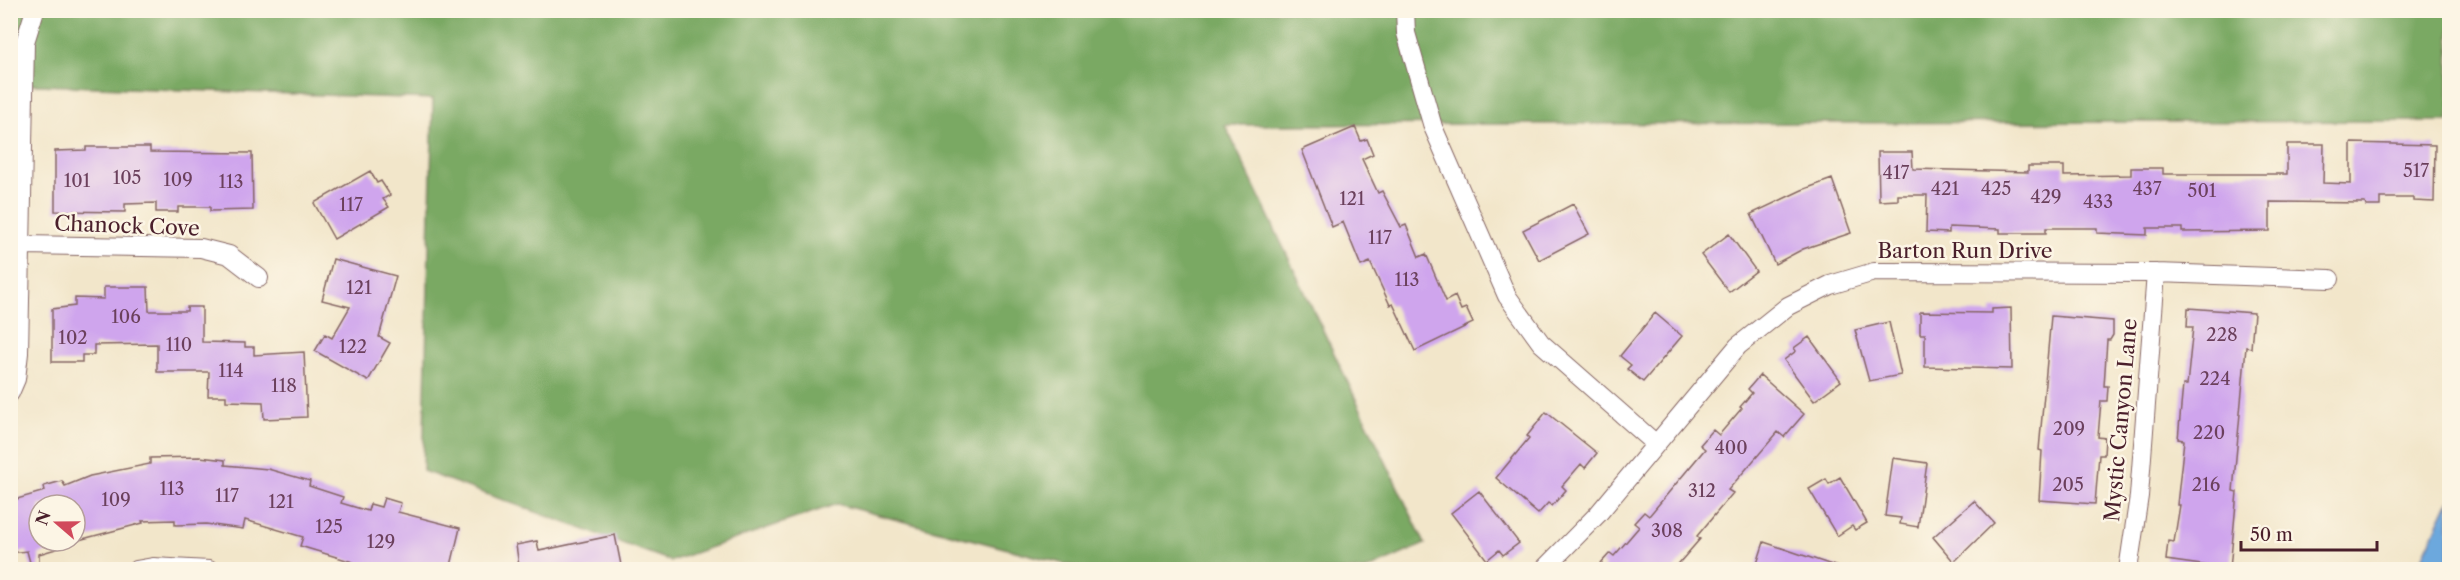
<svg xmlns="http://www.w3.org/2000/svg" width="2460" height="580" viewBox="0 0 2460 580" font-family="'Libre Caslon Text',serif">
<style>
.forest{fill:#7aa963;stroke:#626447;stroke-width:1.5}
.water{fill:#6ca8dd;stroke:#5b6484;stroke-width:1.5}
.building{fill:#cfa5ed}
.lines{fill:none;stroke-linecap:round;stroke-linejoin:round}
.street-casing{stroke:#856563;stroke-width:20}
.street{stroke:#fff;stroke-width:18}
.labels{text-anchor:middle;stroke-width:5;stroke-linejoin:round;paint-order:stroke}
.number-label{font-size:18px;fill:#6b405c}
.street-label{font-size:21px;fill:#4a1f2b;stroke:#fcf5e5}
</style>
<rect width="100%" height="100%" fill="#fcf5e5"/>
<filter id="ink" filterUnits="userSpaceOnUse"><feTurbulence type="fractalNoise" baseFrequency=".0167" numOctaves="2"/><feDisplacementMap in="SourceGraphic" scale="12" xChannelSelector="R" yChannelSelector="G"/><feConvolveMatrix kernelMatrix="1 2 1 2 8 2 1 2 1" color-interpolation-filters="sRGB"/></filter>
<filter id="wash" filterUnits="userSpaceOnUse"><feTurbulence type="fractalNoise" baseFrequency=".008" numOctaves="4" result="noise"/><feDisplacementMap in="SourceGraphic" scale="24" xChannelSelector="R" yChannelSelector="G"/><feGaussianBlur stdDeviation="1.35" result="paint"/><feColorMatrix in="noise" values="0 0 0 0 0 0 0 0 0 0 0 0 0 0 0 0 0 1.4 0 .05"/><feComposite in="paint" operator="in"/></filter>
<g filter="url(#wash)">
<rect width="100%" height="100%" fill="#f2e6ca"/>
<path class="forest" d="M11 10 2450 11 2449 121 1225 125 1425 544 1366 570 1084 569 837 504 671 561 423 471 433 99 11 84Z"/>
<path class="water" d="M2449 500V569H2417Z"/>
<g id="blocks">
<path class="building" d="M1355 127 1361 141 1367 139 1373 154 1362 159 1378 193 1382 191 1401 227 1406 225 1419 257 1426 254 1446 301 1455 296 1461 310 1466 308 1473 323 1415 351 1393 304 1390 305 1370 262 1361 266 1343 222 1332 227 1302 150Z
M2351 143 2435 145 2434 202 2414 201V198H2380V206H2366L2365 203 2270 202V231L2182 232V228H2147V235L2097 233V228H2046V233H2000V229L1949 227V233L1926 232 1927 195H1898V200L1879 201 1878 152H1912L1913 169 2028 172V166H2064V176L2131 175V168H2163V174H2287V144H2324L2323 183 2351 184Z
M86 147H150V152L252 153 253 210 210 211V207H178V212H156V203L125 204V212L55 211V151L86 150Z
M370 171 377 183 381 181 390 195 383 199 389 207 334 239 314 203Z
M1832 179 1851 233 1803 249 1775 264 1751 214 1802 190Z
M1573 204 1589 234 1539 260 1523 230Z
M1729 234 1756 271 1729 292 1701 255Z
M333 259 396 276 379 337 390 343 368 381 315 351 325 334 332 338 350 307 322 300Z
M104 287H148L149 311H187V307H202V342L245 343V347H254V355L304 352 307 417 264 419 263 402 226 401V396H208L209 372H157V344L94 345V355H82V362H52V309L75 306V298L104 299Z
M2011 308 2012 369 1925 367V334H1920V312L1992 313V309Z
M2188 308 2254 313 2251 348 2246 347 2233 491 2237 492 2230 569 2166 560 2168 541 2174 542 2180 505H2177L2184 440 2178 439 2183 385H2187L2193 327H2187Z
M1655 313 1682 336 1643 382 1627 369 1631 365 1620 356Z
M2051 316 2113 321V335L2110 340H2107L2104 386H2108L2107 401H2101L2098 437 2105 438 2104 455H2099L2095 504 2039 500 2042 451 2039 450Z
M1889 322 1901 375 1869 381 1855 330Z
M1809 337 1841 381 1814 401 1784 360 1796 351 1794 348Z
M1760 375 1804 414 1784 437 1778 432 1728 490 1733 493 1697 536 1700 539 1673 570H1602L1605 566 1601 563 1610 553 1614 556 1639 527 1634 523 1644 512 1649 516 1705 449 1700 445 1713 430 1719 435 1742 408 1740 407 1752 393 1748 389Z
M1546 412 1597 453 1585 468 1581 464 1562 486 1566 490 1552 506 1548 503 1538 514 1496 478 1529 438 1527 436Z
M200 457 225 460V465L268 469 310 481 309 486 343 497 341 503 368 511 370 504 381 507 384 498 401 503 398 512 460 528 450 570H351L353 562 300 546 303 537 245 520 243 529 206 524 175 525V520L142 521 143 523 75 541V505H39V541H68L69 545 39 554V570H32L27 551 10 553V501L45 491 44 486 62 481 65 486 90 476 150 464V458Z
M1893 458 1927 463 1918 527 1900 524 1901 518 1885 516Z
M1840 477 1867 523 1855 530 1852 526 1837 536 1809 489 1826 479 1829 484Z
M1479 491 1519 543 1503 555 1499 550 1487 560 1451 513Z
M1974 501 1994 523 1954 562 1933 537Z
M615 535 622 570H528L527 565 519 566 516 545 537 541 539 551Z
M1764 542 1838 567V570H1755Z"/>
</g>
</g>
<g filter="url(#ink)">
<use href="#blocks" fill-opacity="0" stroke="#856563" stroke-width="1.5"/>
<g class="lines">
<defs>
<path id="street" d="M1405 10 1406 33 1433 127 1507 296 1541 343 1656 444
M22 245 201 248 229 255 259 278
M10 393 16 379 19 353 25 42 35 10
M136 570 153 567 209 570
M1543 570 1598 514 1738 346 1788 306 1830 285 1874 272 2156 273 2330 279
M2128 570 2139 496 2156 273"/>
</defs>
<use href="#street" class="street-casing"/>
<use href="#street" class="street"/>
</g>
</g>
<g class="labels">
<g class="number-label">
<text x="2416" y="177">517</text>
<text x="1896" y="179">417</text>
<text x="127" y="184">105</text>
<text x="178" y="186">109</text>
<text x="77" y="187">101</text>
<text x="231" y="188">113</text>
<text x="1945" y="195">421</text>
<text x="1996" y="195">425</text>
<text x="2147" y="195">437</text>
<text x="2202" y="197">501</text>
<text x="2046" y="203">429</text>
<text x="1352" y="205">121</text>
<text x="2098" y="208">433</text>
<text x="351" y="211">117</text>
<text x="1380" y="244">117</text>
<text x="1407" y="286">113</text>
<text x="359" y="294">121</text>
<text x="126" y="323">106</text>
<text x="2222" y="341">228</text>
<text x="73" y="344">102</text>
<text x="179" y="351">110</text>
<text x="353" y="353">122</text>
<text x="231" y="377">114</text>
<text x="2215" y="385">224</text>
<text x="284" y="392">118</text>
<text x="2069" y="435">209</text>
<text x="2209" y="439">220</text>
<text x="1731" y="454">400</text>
<text x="2068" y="491">205</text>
<text x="2206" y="491">216</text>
<text x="172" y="495">113</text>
<text x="1702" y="497">312</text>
<text x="227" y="502">117</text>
<text x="116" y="506">109</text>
<text x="281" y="508">121</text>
<text x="329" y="533">125</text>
<text x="1667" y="537">308</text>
<text x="381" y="548">129</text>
</g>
<g class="street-label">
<text transform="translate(127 226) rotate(2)" y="7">Chanock Cove</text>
<text x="1965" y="258">Barton Run Drive</text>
<text transform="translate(2121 420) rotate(-85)" y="7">Mystic Canyon Lane</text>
</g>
</g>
<rect width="2460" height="580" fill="none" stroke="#fcf5e5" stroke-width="36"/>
<g transform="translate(57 523) rotate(290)"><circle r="28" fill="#fcf5e5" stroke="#b59f9b" stroke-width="1.5"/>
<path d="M0-4.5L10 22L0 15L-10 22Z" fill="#d1495b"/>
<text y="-9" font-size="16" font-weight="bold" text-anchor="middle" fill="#4a1f2b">N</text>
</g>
<path d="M2241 541v9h136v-9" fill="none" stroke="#4a1f2b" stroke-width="3"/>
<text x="2250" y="541" font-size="18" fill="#4a1f2b" stroke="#fcf5e5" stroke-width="4.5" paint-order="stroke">50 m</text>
</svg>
